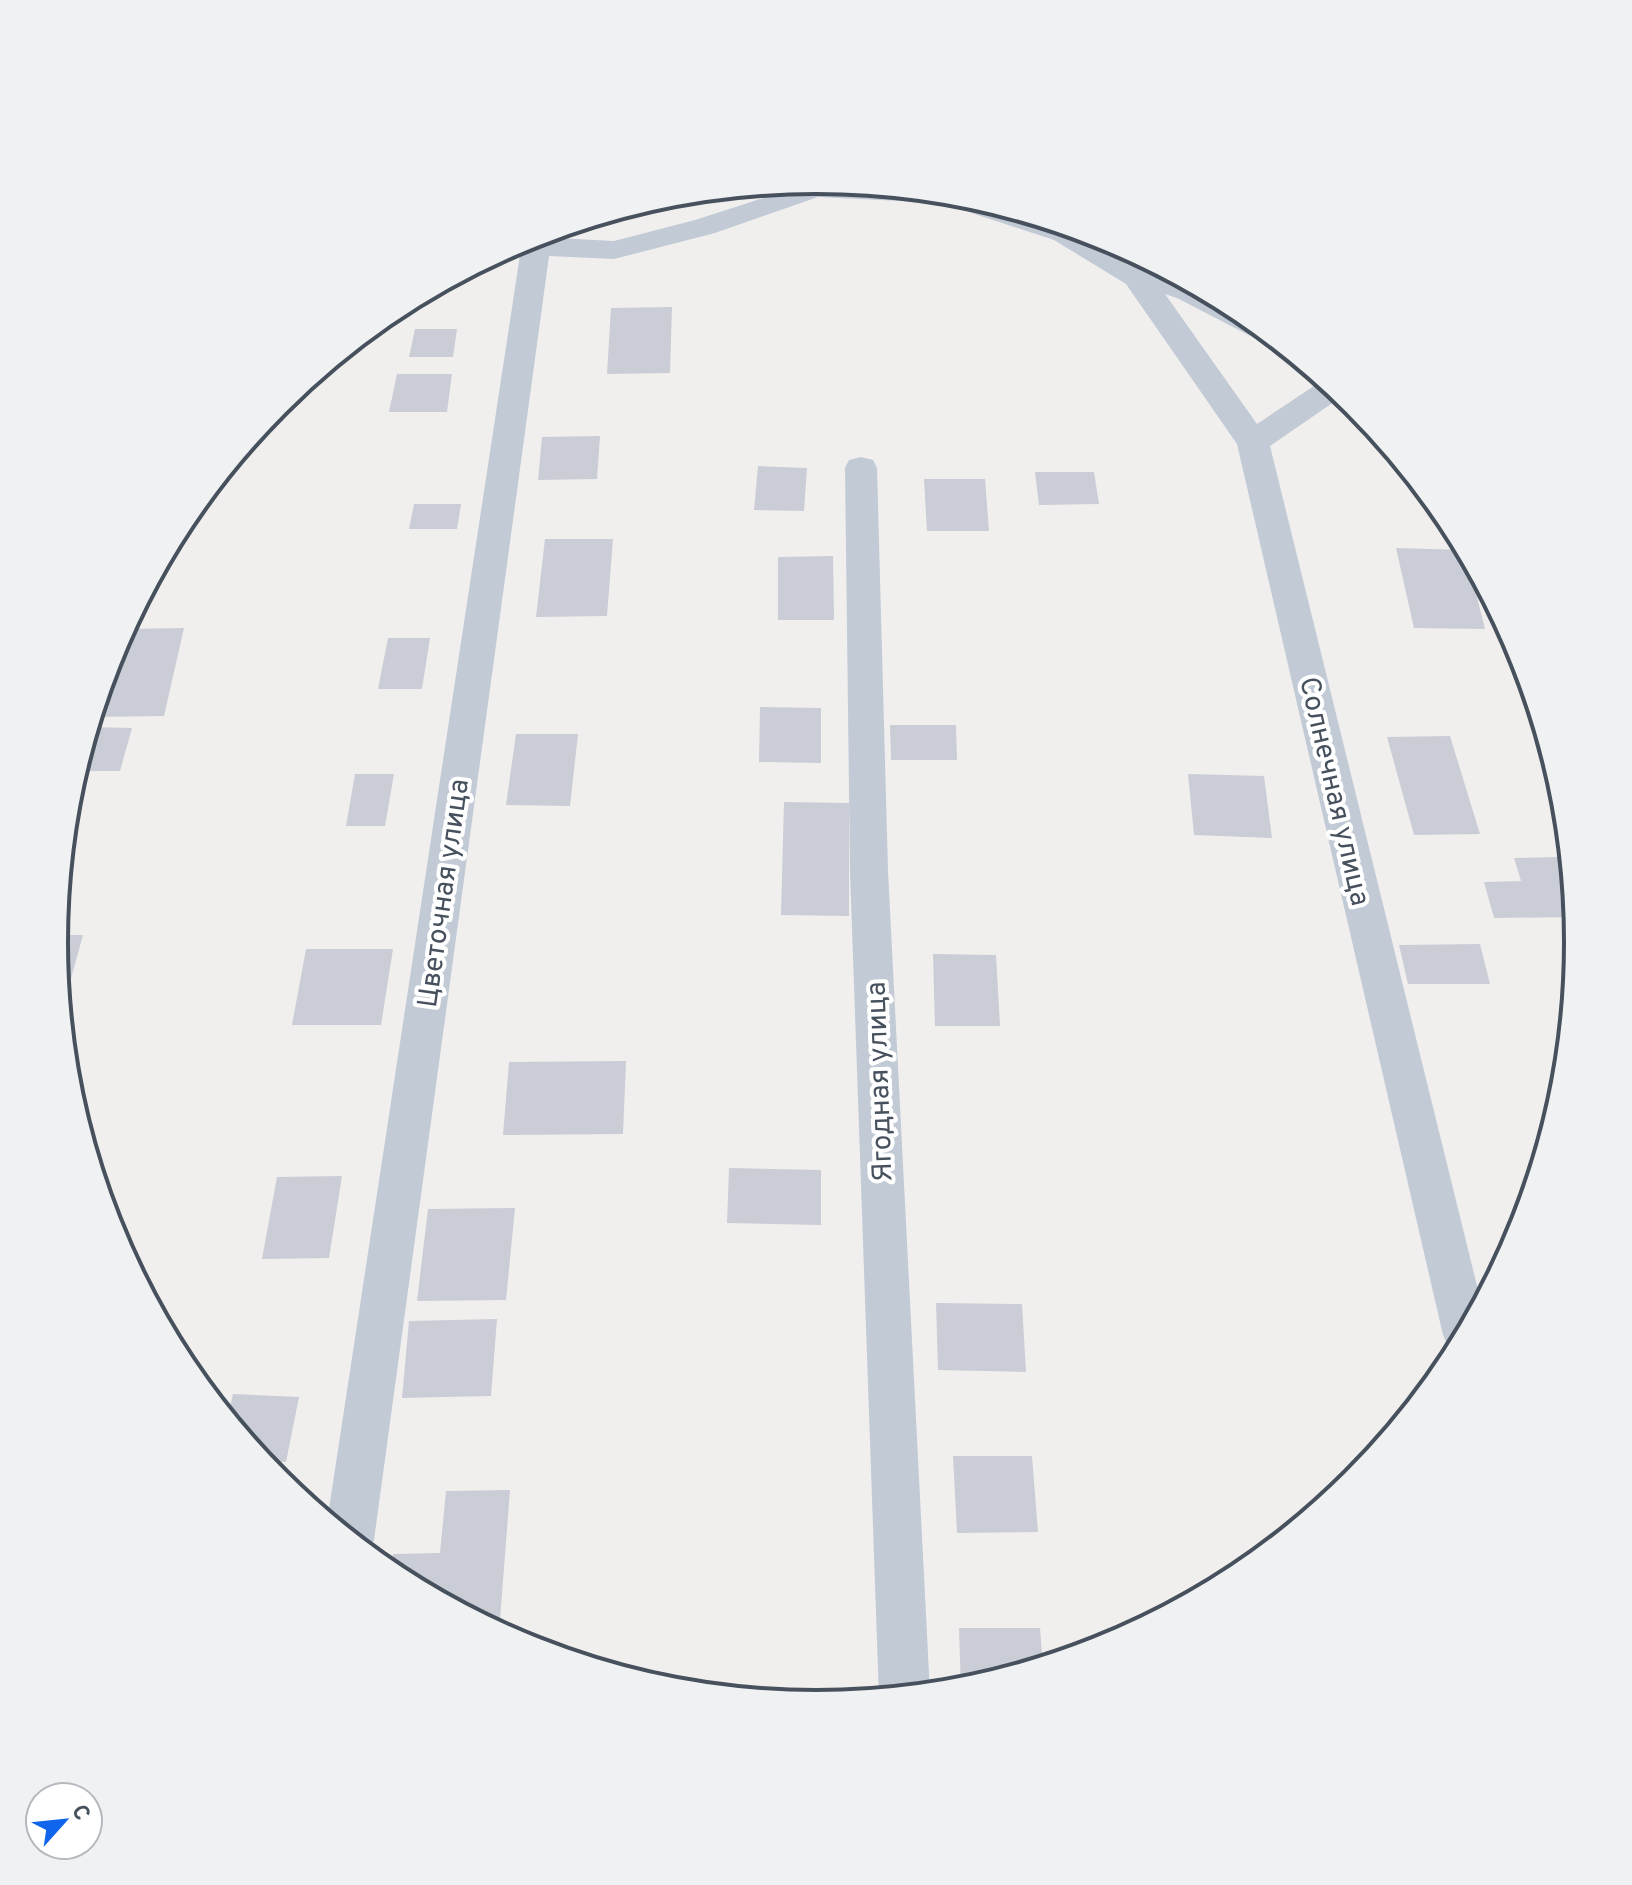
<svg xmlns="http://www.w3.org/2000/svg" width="1632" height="1885" viewBox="0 0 1632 1885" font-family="Overpass,sans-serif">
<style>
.building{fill:#cacdd5}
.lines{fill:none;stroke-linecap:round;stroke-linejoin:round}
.minor{fill:#c1cad5;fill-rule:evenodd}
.labels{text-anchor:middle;stroke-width:8;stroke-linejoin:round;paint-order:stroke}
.street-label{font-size:28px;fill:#46515d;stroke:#fff}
.rim{fill:none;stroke:#46515d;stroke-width:4}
</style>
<rect width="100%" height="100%" fill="#f1efee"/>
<path class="building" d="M672 307 670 373 607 374 611 308Z
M415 329H457L453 357H409Z
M397 374H452L447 412H389Z
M600 436 597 479 538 480 542 437Z
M758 466 807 468 804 511 754 510Z
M1035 472H1094L1099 504 1039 505Z
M924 479H985L989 531H927Z
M414 504H461L457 529H409Z
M545 539H613L607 616 536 617Z
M1396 548 1465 550 1485 629 1414 628Z
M833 556 834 620H778V557Z
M184 628 164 716 92 717 112 650 124 629Z
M388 638H430L422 689H378Z
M760 707 821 708V763L759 762Z
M890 725H956L957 760H891Z
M89 727 132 728 120 771H76Z
M516 734H578L570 806 506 805Z
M1450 736 1480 834 1414 835 1387 737Z
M355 774H394L385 826H346Z
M1188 774 1264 776 1272 838 1194 835Z
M784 802 849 803V916L781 915Z
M1563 857 1572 884 1575 917 1494 918 1484 882 1521 881 1514 858Z
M55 935H83L67 993H59Z
M1480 944 1490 984H1408L1399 945Z
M306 949H393L381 1025H292Z
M933 954 996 955 1000 1026H935Z
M626 1061 623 1134 503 1135 509 1062Z
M729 1168 821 1170V1225L727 1223Z
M342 1176 329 1258 262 1259 277 1177Z
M515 1208 506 1300 417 1301 428 1209Z
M936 1303 1022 1304 1026 1372 938 1370Z
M497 1319 491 1396 402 1398 409 1321Z
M233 1394 299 1397 286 1462 260 1461 227 1420Z
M953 1456H1032L1038 1532 957 1533Z
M510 1490 499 1633 391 1575 393 1554 440 1553 446 1491Z
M959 1628H1040L1043 1666 961 1690Z
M771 1698 838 1699V1702L816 1704Z"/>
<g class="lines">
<path class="minor" d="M816 181 965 195 1077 229 1148 270 1187 281 1240 309 1278 341 1269 343 1258 340 1177 298 1165 294 1257 424 1323 380 1344 395 1270 446 1482 1306 1456 1353 1450 1351 1443 1335 1237 444 1126 284 1054 240 941 203 818 197 715 233 614 259 549 256 374 1540 367 1555 327 1522 520 255 501 251 525 238 555 229 558 233 555 238 614 241 695 220Z
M861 457 873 460 877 468 888 871 930 1693 879 1698 850 871 845 468 849 460Z"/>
</g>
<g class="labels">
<g class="street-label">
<text transform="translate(1336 791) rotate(77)" y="10">Солнечная улица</text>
<text transform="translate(442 893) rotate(-82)" y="10">Цветочная улица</text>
<text transform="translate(878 1082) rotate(-92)" y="10">Ягодная улица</text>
</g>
</g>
<path d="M0 0H1632V1885H0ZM68 942a748 748 0 1 1 1496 0a748 748 0 1 1-1496 0Z" fill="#f0f1f2" fill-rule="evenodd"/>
<path class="rim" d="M68 942a748 748 0 1 1 1496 0a748 748 0 1 1-1496 0Z"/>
<g transform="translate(64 1821) rotate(63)"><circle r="38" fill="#ffffff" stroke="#b5b9be" stroke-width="2"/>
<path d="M0-6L14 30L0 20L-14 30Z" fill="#0f65eb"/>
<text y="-12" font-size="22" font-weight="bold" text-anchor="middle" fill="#46515d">С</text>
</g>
</svg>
